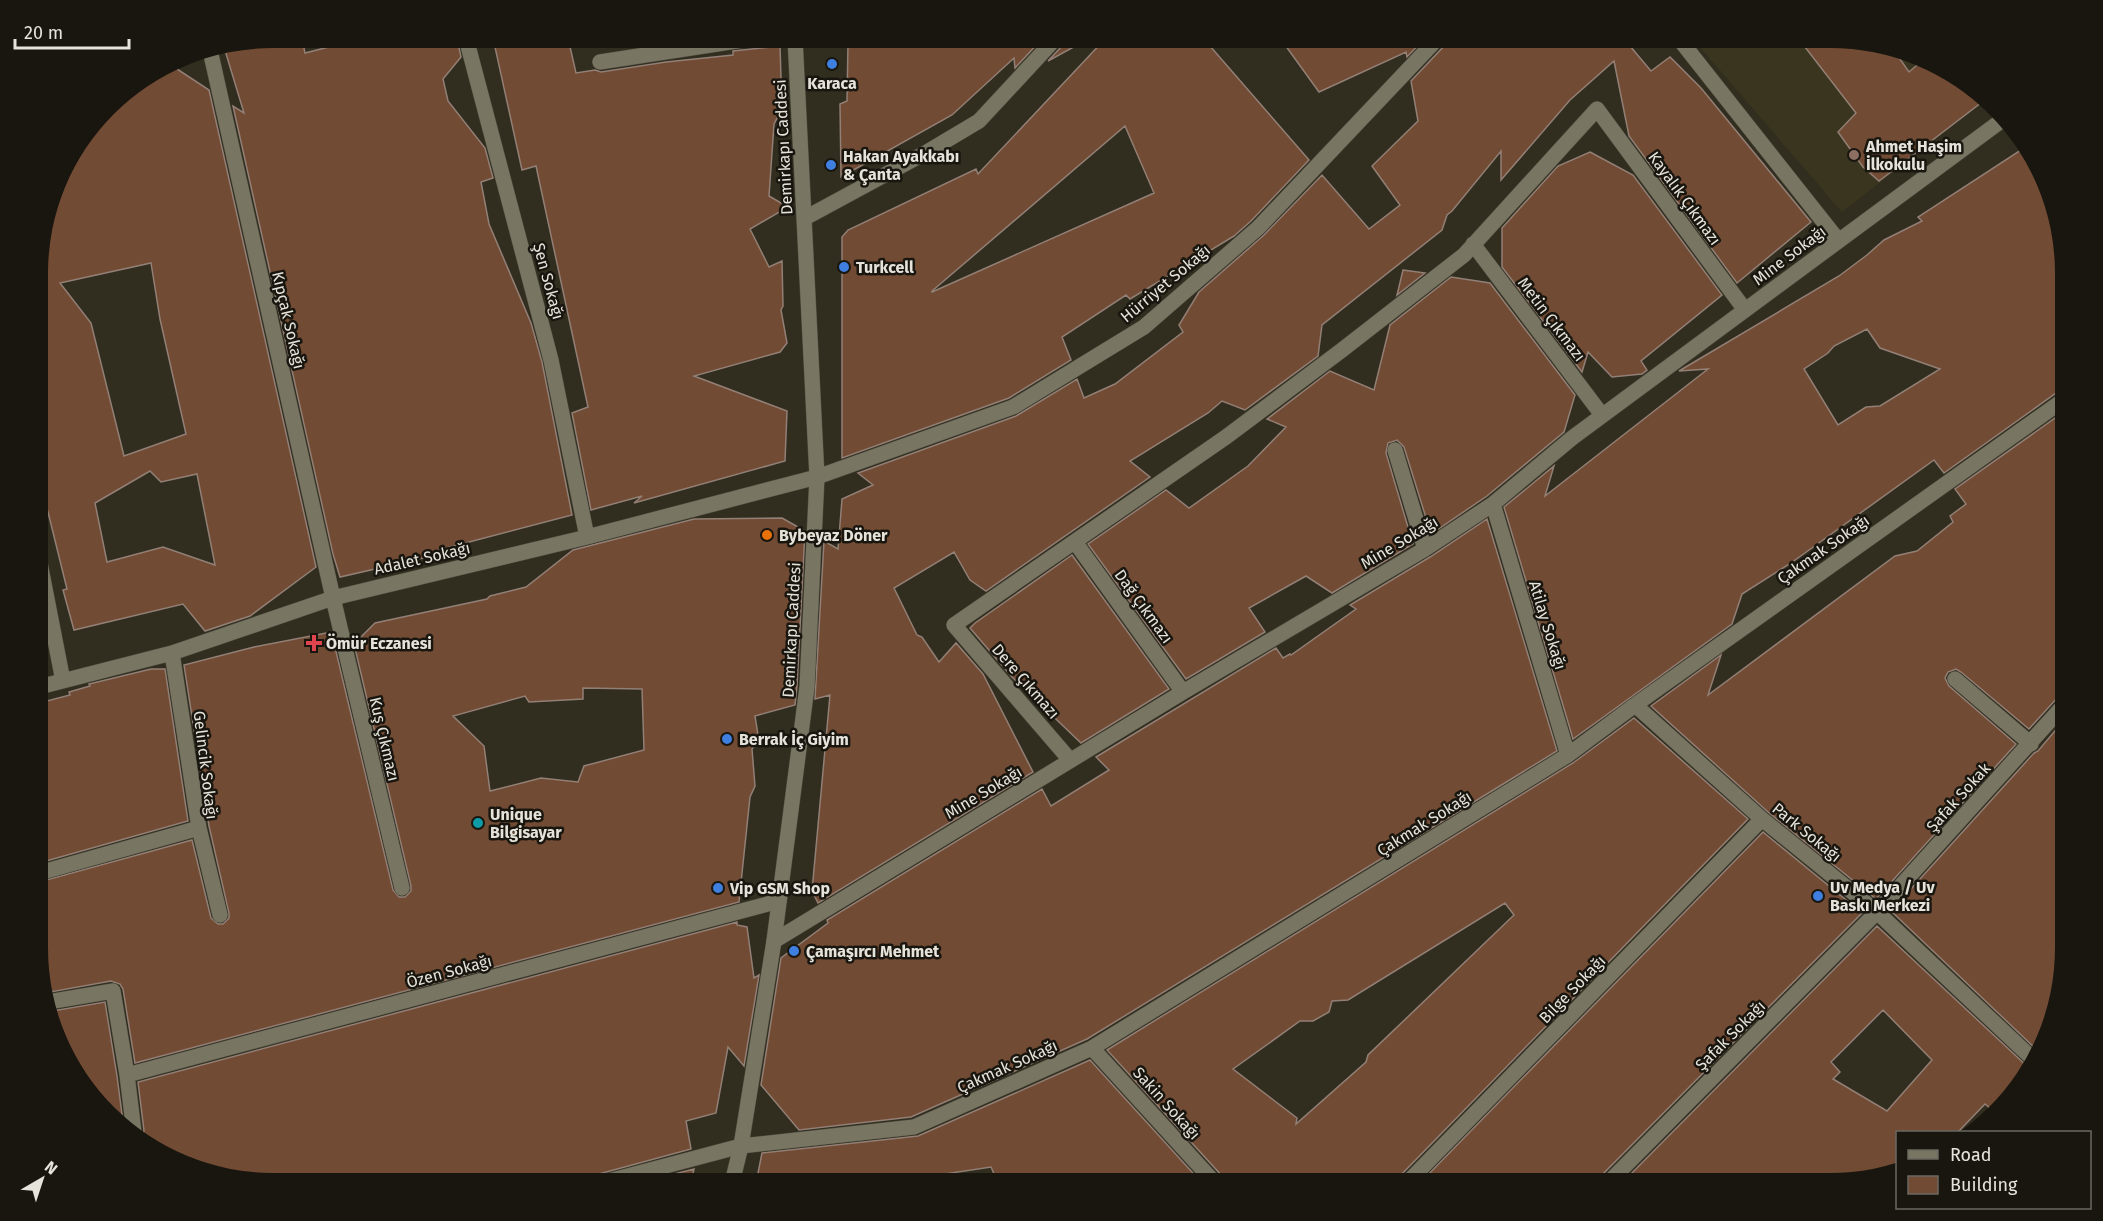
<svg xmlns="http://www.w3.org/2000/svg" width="2103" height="1221" viewBox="0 0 2103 1221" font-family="'Fira Sans',sans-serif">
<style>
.built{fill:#39351e}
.building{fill:#724b34;stroke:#927f75;stroke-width:1.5;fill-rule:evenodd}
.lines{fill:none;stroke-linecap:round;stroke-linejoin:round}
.minor-casing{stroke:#4e4c3f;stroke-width:16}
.tertiary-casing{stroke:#4e4c3f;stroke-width:16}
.minor{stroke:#787563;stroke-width:15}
.tertiary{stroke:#787563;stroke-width:15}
.shop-dot{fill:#3f7fe0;stroke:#18160f;stroke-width:2}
.education-dot{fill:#8d6e63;stroke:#18160f;stroke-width:2}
.food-dot{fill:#e8710a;stroke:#18160f;stroke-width:2}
.health-dot{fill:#e0444e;stroke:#18160f;stroke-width:2}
.culture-dot{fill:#0f9aa8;stroke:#18160f;stroke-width:2}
.labels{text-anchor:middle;stroke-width:5;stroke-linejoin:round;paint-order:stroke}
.poi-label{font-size:16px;font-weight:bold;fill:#e6e4da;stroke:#18160f;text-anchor:start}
.street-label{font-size:16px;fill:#e6e4da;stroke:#18160f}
</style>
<rect width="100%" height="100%" fill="#312e1f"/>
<path class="built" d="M1692 38H1830L1891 46 1948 69 1987 99 1842 212Z"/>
<path class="building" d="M273 38H302L305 53 364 38H457L461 57 443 79 448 101 485 148 493 178 481 182 489 224 531 323 542 362 572 515 435 551 423 558 340 577 333 554 233 106 244 113 224 47Z
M493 38H568L576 73 595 70 601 72 666 62 733 55V51L780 46 782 109 774 124 769 196 788 207 750 229 769 267 782 261 783 306 781 310 787 343 780 352 694 376 787 411 785 461 634 503 642 496 591 510 572 413 588 407 536 166 522 170Z
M865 38H1043L1015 68 1014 58 952 115 841 177 840 104 847 101 848 43Z
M1065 38H1090L1048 61 1063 45Z
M1106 38H1203L1309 160 1251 221 1233 237 1234 236 1130 299 1126 295 1062 337 1071 360 1009 398 842 458V237L848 230 976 169 978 174ZM1125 126 1154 193 932 292V291Z
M1280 38H1425L1407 57 1406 52 1319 92Z
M1447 38H1640L1630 46 1651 71 1670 57 1701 88 1811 222 1737 283 1629 136 1614 61 1570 100 1501 180V151L1452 211 1447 215 1442 230 1322 325 1318 356 1245 410 1222 401 1208 413 1130 461 1150 477 986 591 970 580 954 552 894 588 917 635 922 637 939 662 956 643 983 674 1033 772 818 903 812 891 830 695 815 699 824 541 838 549 842 499 873 485 858 473 1016 416 1077 379 1084 398 1115 384 1183 332 1179 325 1199 292 1264 235 1322 175 1369 229 1400 205 1372 166 1418 121 1411 81 1445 45Z
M1798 38H1830L1891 46 1909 72 1924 59 1948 69 1986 99 1879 181 1863 167 1838 132 1856 113Z
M177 69 209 90 316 567 250 616 205 631 183 604 74 630 63 590 67 589 47 508 44 506 39 486V243L62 169 117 96 155 73ZM151 263 160 319 186 434 124 456 91 323 60 283ZM150 471 161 482 197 474 215 565 163 547 107 562 95 503Z
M2027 146 2034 155 2065 257V389L2059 391 1944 473 1934 460 1791 563 1742 594 1732 624 1573 739 1504 507 1554 466 1545 496 1708 369 1679 371 1839 276 1867 255 1884 240 1922 221 1918 217ZM1867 329 1880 348 1940 369 1880 406 1866 407 1838 425 1804 369 1828 353 1834 346Z
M1590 152 1633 175 1722 295 1641 361 1647 370 1642 374 1612 377 1588 352 1582 372 1502 267V228L1558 166Z
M1403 270 1425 273 1397 295Z
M1451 277 1490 283 1575 395 1564 432 1487 496 1431 534 1404 447 1397 440 1388 443 1386 453 1413 544 1332 593 1306 576 1249 608 1265 632 1186 679 1088 544 1166 490 1189 508 1248 466 1286 427 1267 419 1330 371 1374 390 1390 325Z
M2065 411V694L2058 697 2029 729 1961 672 1956 669 1948 672 1945 678 1949 686 2016 744 1876 899 1768 812 1651 706 1721 655 1708 695 1895 556 1917 551 1953 522 1950 516 1966 504 1955 489Z
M782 518 805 531 797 686 795 705 755 716 759 741 752 749 755 786 750 797 739 902 135 1063 123 989 120 984 111 981 45 993 39 978V882L192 840 211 918 218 924H223L229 918V913L209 826 184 665 254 647 326 633 333 639 393 890 399 897H405L411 891V886L354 644 375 623 487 599 490 596 526 587 573 550 694 519ZM583 688 642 689 644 750 584 766 578 782 541 778 490 791 484 746 453 716 525 696 529 702 583 699Z
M1487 519 1557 751 1087 1039 911 1117 799 1130 761 1085 781 958 828 923 827 920 1042 789 1051 806 1109 770 1096 757 1276 648 1283 658 1290 654 1291 655 1356 609 1350 605 1430 557Z
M1072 555 1169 689 1081 743 1012 677 970 628 975 623Z
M151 669H165L188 821 39 863V703L70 695 69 692 90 686 89 684Z
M1634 718 1748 819 1400 1176 1398 1183H1224L1222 1176 1107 1050 1573 763ZM1505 903 1514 915 1368 1055 1366 1062 1296 1124 1297 1118 1233 1069 1300 1021H1313L1329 1012 1332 1001 1348 1000Z
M2065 719V963L2038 1051 1891 911 2034 753 2038 751Z
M1763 832 1862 913 1601 1176 1599 1183H1420Z
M737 922V925L747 927 754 978 759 975 744 1066 728 1047 716 1113 686 1121 691 1149 599 1174 594 1177 592 1183 273 1184 212 1175 155 1152 141 1139 144 1131 138 1082Z
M1877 926 2030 1069 1991 1109 1985 1104 1958 1132H1898V1167L1845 1183H1622ZM1883 1010 1932 1060 1887 1111 1833 1079 1840 1072 1831 1062Z
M105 1002 117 1076 123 1122 77 1079 52 1011Z
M1090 1060 1202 1183H998L991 1167 918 1178 843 1183H756L762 1153 918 1136Z
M694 1169 691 1183H638Z"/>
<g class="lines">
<defs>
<path id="minor" d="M466 38 551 360 587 537
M1680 40 1838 240
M210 50 333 598 402 888
M600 62 756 38
M805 218 927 152 979 121 1056 38
M1473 244 1602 415
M1395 450 1425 549
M1493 504 1568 755
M1075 542 1183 692
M39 558 63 681
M172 653 199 828 220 915
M1955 679 2031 744
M39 687 172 653 333 598 587 537 817 477 1013 407 1144 327 1258 228 1438 38
M1635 705 1762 819 1877 912 2035 1061
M1070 760 954 625 1226 437 1342 350 1464 255 1597 109 1745 310
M39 873 199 828
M774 941 1183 692 1425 549 1493 504 1572 438 2005 118
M48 1002 113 991 127 1075 134 1132
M1092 1048 1215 1183
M127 1075 779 901
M601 1183 741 1146 914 1127 1092 1048 1568 755 1635 705 2065 399
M1407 1183 1762 819
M1608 1183 1877 912 2065 704"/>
<path id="tertiary" d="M732 1183 741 1146 774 941 807 687 817 477 795 38"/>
</defs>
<use href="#minor" class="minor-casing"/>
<use href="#tertiary" class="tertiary-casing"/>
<use href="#minor" class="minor"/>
<use href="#tertiary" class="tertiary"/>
</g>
<g class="shop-dot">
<circle cx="832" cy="64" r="6"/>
<circle cx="831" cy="165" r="6"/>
<circle cx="844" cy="267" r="6"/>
<circle cx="727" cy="739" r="6"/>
<circle cx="718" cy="888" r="6"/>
<circle cx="1818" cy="896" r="6"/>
<circle cx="794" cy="951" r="6"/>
</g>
<circle class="education-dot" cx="1854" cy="155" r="6"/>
<circle class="food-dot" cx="767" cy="535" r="6"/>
<path class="health-dot" d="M311 634h6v6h6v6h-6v6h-6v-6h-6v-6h6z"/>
<circle class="culture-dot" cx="478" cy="823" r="6"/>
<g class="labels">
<g class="poi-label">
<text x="832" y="89" text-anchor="middle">Karaca</text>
<text x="1866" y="152">Ahmet Haşim<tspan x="1866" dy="18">İlkokulu</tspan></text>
<text x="843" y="162">Hakan Ayakkabı<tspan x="843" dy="18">&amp; Çanta</tspan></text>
<text x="856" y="273">Turkcell</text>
<text x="779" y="541">Bybeyaz Döner</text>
<text x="326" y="649">Ömür Eczanesi</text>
<text x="739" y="745">Berrak İç Giyim</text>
<text x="490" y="820">Unique<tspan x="490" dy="18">Bilgisayar</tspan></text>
<text x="1830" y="893">Uv Medya / Uv<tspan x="1830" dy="18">Baskı Merkezi</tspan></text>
<text x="730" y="894">Vip GSM Shop</text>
<text x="806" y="957">Çamaşırcı Mehmet</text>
</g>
<g class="street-label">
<text transform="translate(783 147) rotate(-93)" y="6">Demirkapı Caddesi</text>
<text transform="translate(1685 198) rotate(54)" y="6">Kayalık Çıkmazı</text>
<text transform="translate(1789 255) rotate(-37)" y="6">Mine Sokağı</text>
<text transform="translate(549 281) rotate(75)" y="6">Şen Sokağı</text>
<text transform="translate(1165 283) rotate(-40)" y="6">Hürriyet Sokağı</text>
<text transform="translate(1552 319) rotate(53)" y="6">Metin Çıkmazı</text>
<text transform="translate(289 320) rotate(77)" y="6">Kıpçak Sokağı</text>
<text transform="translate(1399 542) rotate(-31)" y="6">Mine Sokağı</text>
<text transform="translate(1823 549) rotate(-35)" y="6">Çakmak Sokağı</text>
<text transform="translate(422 558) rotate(-13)" y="6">Adalet Sokağı</text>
<text transform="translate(1144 606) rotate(54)" y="6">Dağ Çıkmazı</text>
<text transform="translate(1548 625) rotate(73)" y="6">Atilay Sokağı</text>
<text transform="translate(791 630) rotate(-87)" y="6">Demirkapı Caddesi</text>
<text transform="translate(1026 681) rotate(49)" y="6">Dere Çıkmazı</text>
<text transform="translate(385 739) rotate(77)" y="6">Kuş Çıkmazı</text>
<text transform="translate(206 765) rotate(83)" y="6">Gelincik Sokağı</text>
<text transform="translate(983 792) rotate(-31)" y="6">Mine Sokağı</text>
<text transform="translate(1958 797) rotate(-48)" y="6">Şafak Sokak</text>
<text transform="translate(1424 823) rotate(-32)" y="6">Çakmak Sokağı</text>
<text transform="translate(1807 832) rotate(39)" y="6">Park Sokağı</text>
<text transform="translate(449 971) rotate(-15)" y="6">Özen Sokağı</text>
<text transform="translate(1572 989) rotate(-46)" y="6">Bilge Sokağı</text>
<text transform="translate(1730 1035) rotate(-45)" y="6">Şafak Sokağı</text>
<text transform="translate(1007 1066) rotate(-24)" y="6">Çakmak Sokağı</text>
<text transform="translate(1167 1103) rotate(48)" y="6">Sakin Sokağı</text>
</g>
</g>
<path d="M0 0H2103V1221H0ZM273 48H1830A225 225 0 0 1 2055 273V948A225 225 0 0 1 1830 1173H273A225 225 0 0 1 48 948V273A225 225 0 0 1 273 48Z" fill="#18160f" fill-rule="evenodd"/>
<rect x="1896" y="1131" width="195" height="78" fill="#18160f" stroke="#6a6860" stroke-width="1.5"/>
<rect x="1908" y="1150" width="30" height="9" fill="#787563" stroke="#6a6860" stroke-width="1.5"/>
<text x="1950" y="1161" font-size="18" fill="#e6e4da">Road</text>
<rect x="1908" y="1176" width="30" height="18" fill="#724b34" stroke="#6a6860" stroke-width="1.5"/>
<text x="1950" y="1191" font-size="18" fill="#e6e4da">Building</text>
<g transform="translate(42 1179) rotate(39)" stroke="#18160f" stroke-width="4.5" paint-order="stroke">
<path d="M0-4.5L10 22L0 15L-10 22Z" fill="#e6e4da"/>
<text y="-9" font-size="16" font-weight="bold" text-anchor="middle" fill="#e6e4da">N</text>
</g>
<path d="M15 39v9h114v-9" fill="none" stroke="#e6e4da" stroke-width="3"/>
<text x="24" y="39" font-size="18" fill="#e6e4da" stroke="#18160f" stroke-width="4.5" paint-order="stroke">20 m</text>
</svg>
